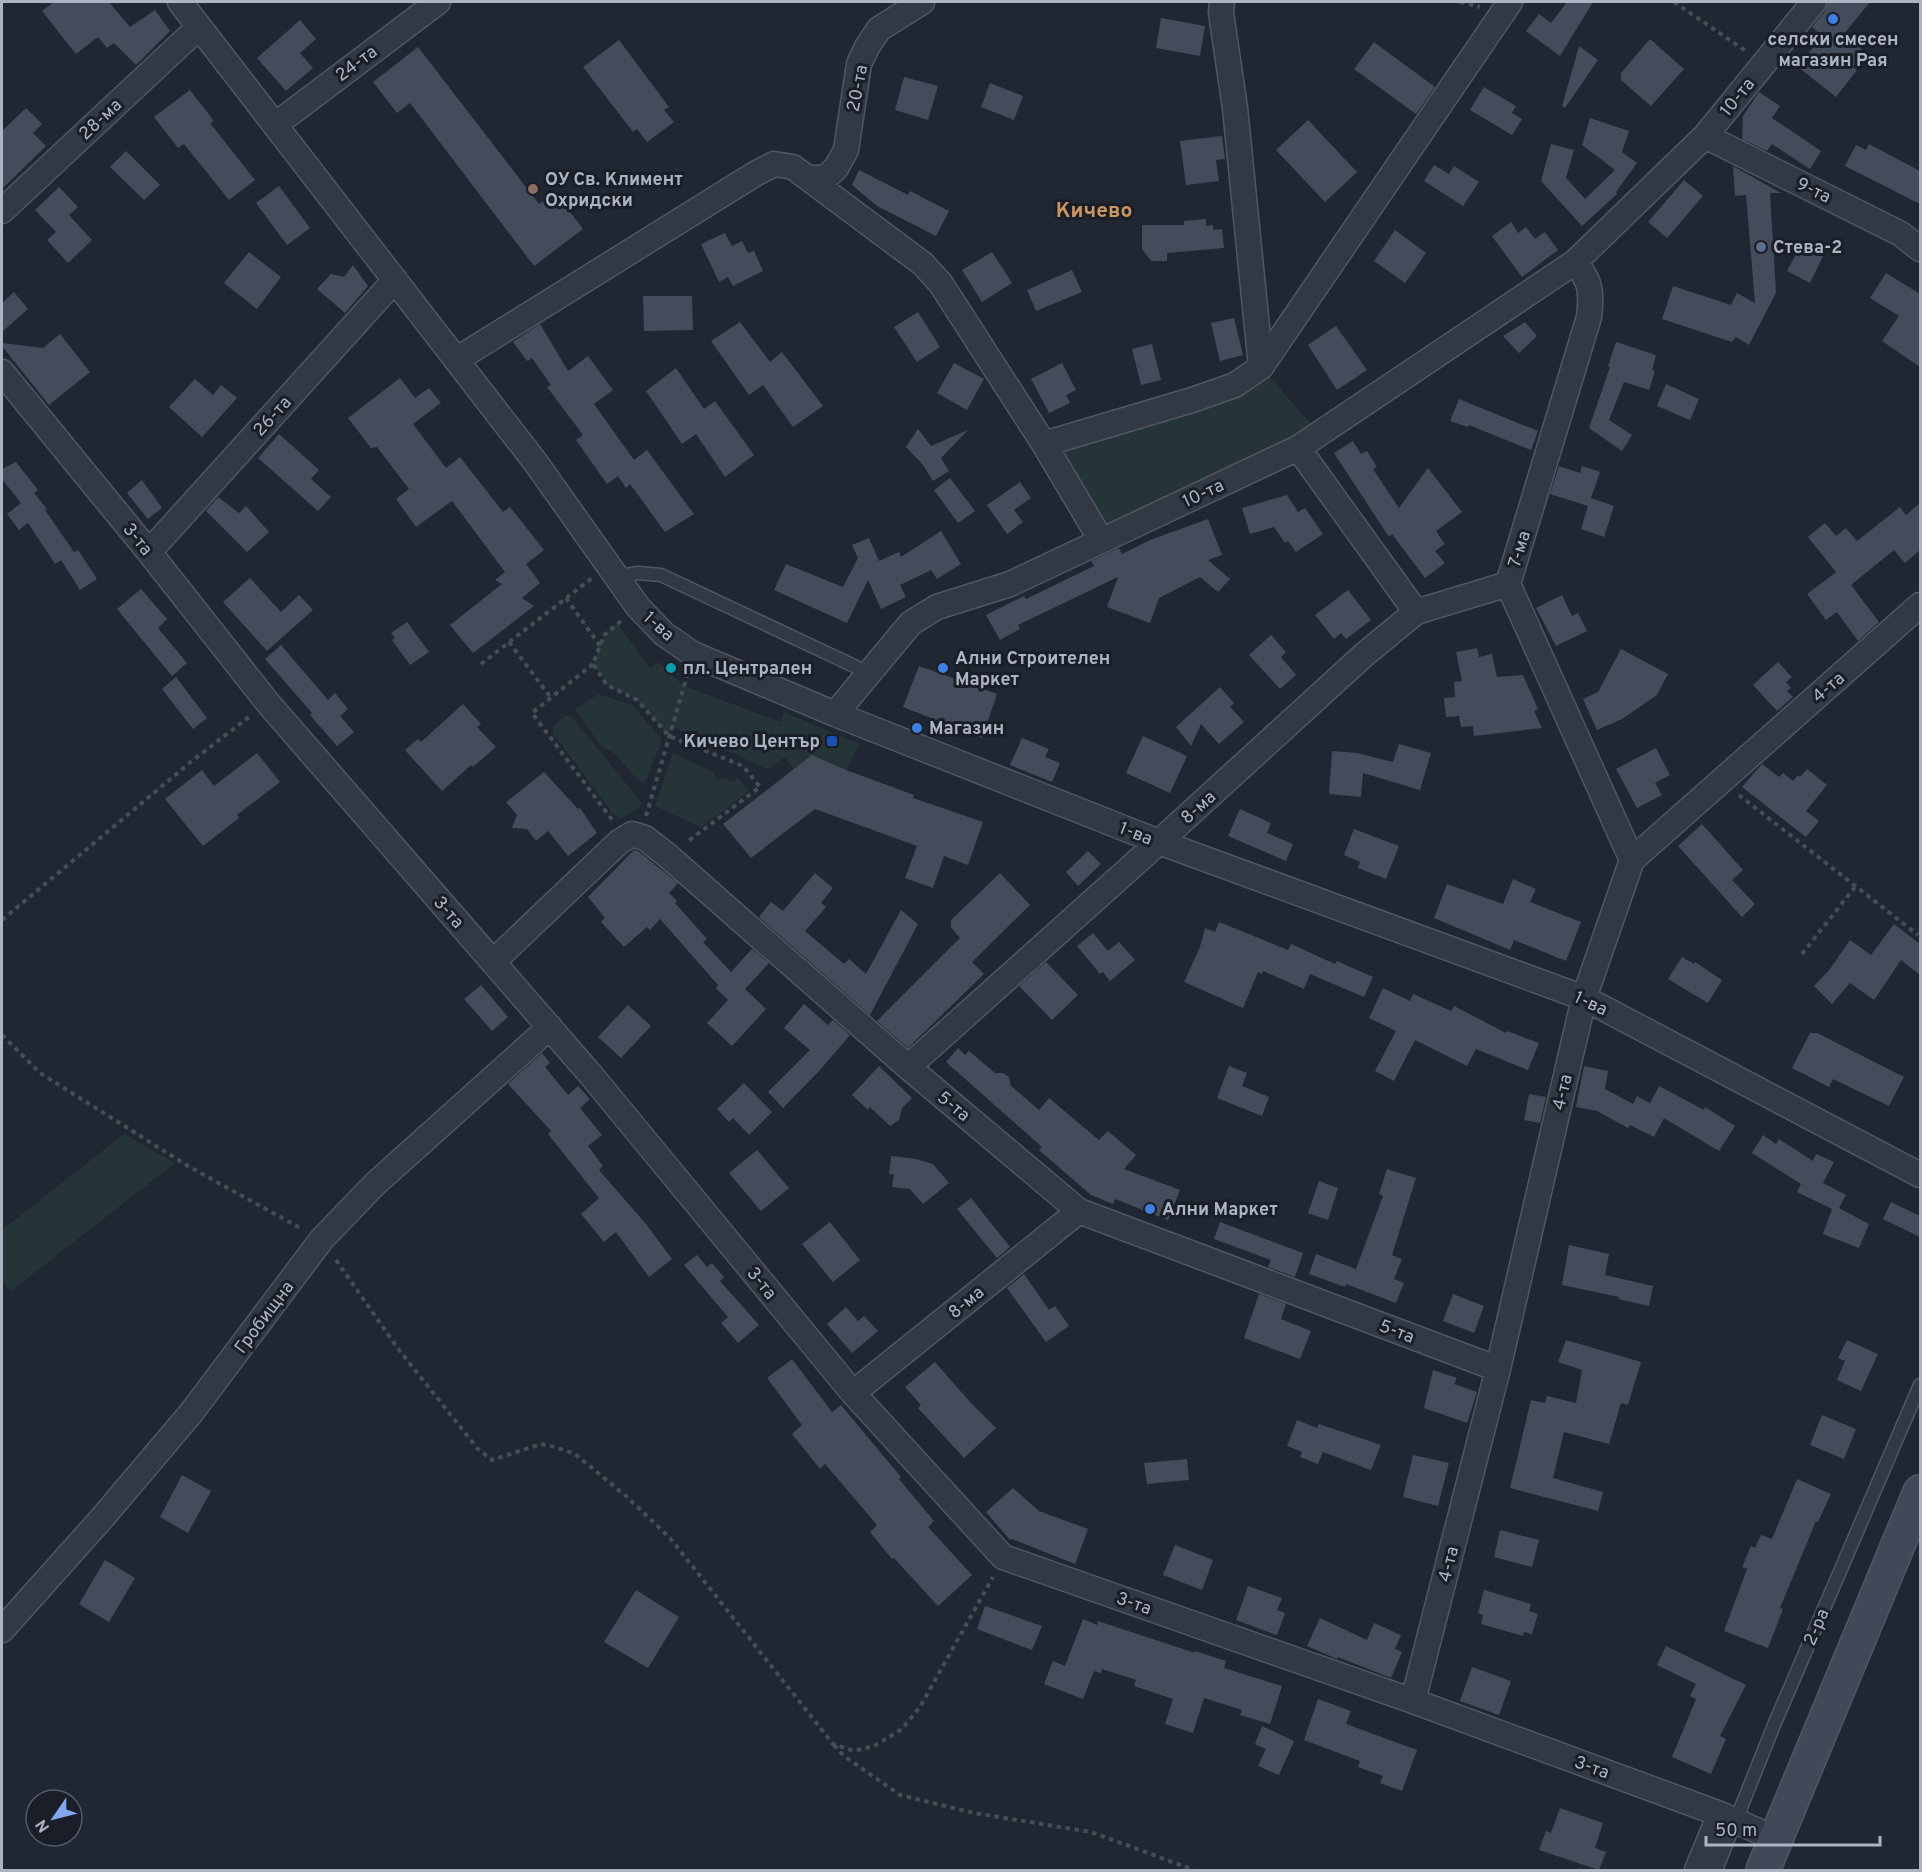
<svg xmlns="http://www.w3.org/2000/svg" width="1922" height="1872" viewBox="0 0 1922 1872" font-family="Overpass,sans-serif">
<style>
.green{fill:#253537}
.building{fill:#434c5b}
.lines{fill:none;stroke-linecap:round;stroke-linejoin:round}
.lane-casing{stroke:#515662;stroke-width:15}
.street-casing{stroke:#515662;stroke-width:27}
.secondary-casing{stroke:#515662;stroke-width:36}
.path{stroke:#415054;stroke-width:4;stroke-dasharray:4.5 4.5;stroke-linecap:butt}
.lane{stroke:#333944;stroke-width:12}
.street{stroke:#333944;stroke-width:24}
.secondary{stroke:#414857;stroke-width:33}
.shop-dot{fill:#3f7fe0;stroke:#191e28;stroke-width:2}
.education-dot{fill:#8d6e63;stroke:#191e28;stroke-width:2}
.service-dot{fill:#5c6f8a;stroke:#191e28;stroke-width:2}
.culture-dot{fill:#0f9aa8;stroke:#191e28;stroke-width:2}
.transit-dot{fill:#1a4fb4;stroke:#191e28;stroke-width:2}
.labels{text-anchor:middle;stroke-width:6;stroke-linejoin:round;paint-order:stroke}
.poi-label{font-size:18px;font-weight:bold;fill:#adb3c1;stroke:#191e28;text-anchor:start}
.street-label{font-size:18px;fill:#adb3c1;stroke:#191e28}
.quarter-label{font-size:21px;font-weight:bold;fill:#ca955f;stroke:#191e28}
</style>
<rect width="100%" height="100%" fill="#202733"/>
<path class="green" d="M1261 367 1320 434 1101 540 1044 444Z
M617 623 650 668 659 662 684 686 781 722 784 712 859 744 846 770 812 755 794 770 785 757 768 769 673 727 669 736 637 700 607 685 593 664 604 635Z
M598 694 632 705 662 740 645 783 638 780 615 754 601 745 575 710Z
M564 716H571L642 803 638 809 620 819 613 814 553 733V727Z
M673 753 711 771 719 780 725 777 731 782 738 778 749 791 701 827 655 806Z
M124 1134 175 1163 11 1291 2 1281V1230Z"/>
<path class="building" d="M54 2H109L130 27 155 10 170 31 136 65 114 43 107 48 98 37 76 54 42 11Z
M1567 2H1593L1560 56 1526 31 1539 14 1551 23Z
M1828 2H1870L1843 35 1865 52 1853 67 1857 70 1836 97 1798 67 1822 36 1812 27 1825 11Z
M1161 18 1205 26 1200 56 1156 48Z
M300 20 316 39 300 53 313 68 286 91 257 58Z
M1650 39 1684 69 1651 106 1621 80V73Z
M619 40 669 107 664 110 674 122 647 142 637 129 633 132 583 67Z
M1374 42 1435 87 1416 114 1354 69Z
M1579 46 1598 60 1565 108 1562 106Z
M418 47 539 204 555 192 583 229 534 266 410 103 397 113 373 82Z
M904 77 938 86 928 120 895 110Z
M990 83 1023 96 1014 120 981 107Z
M1484 87 1516 106 1512 113 1522 119 1512 135 1470 110Z
M190 90 214 121 210 123 255 180 229 200 184 144 178 148 154 117Z
M1759 92 1780 106 1772 118 1821 151 1810 169 1772 144 1767 151 1742 139 1743 116Z
M26 108 42 124 33 133 46 146 2 189V131Z
M1590 118 1629 131 1622 152 1637 163 1616 192 1617 194 1582 226 1541 181 1551 144 1574 150 1566 178 1585 199 1615 170 1582 145Z
M1308 120 1357 172 1325 202 1276 150Z
M1222 136 1225 159 1216 160 1219 181 1186 185 1180 141Z
M1869 144 1920 171V204L1845 166 1856 145 1866 150Z
M126 151 160 185 144 200 110 167Z
M1434 165 1449 174 1454 166 1479 182 1463 206 1424 181Z
M1733 166 1781 193H1770L1776 293 1749 345 1736 337 1732 342 1662 319 1673 286 1731 305 1737 293 1755 303 1746 195 1735 196Z
M859 170 908 195 910 191 949 211 936 236 877 206 852 185Z
M1684 180 1703 196 1667 238 1648 222Z
M279 186 310 228 287 245 256 203Z
M59 187 78 207 69 215 92 240 68 263 47 240 56 232 35 210Z
M1206 219V226L1213 225V230L1222 229 1224 248 1167 253V261H1151L1142 249V225H1184V221Z
M1511 222 1518 233 1526 227 1535 239 1545 232 1558 250 1522 277 1492 236Z
M1395 230 1426 253 1405 283 1374 261Z
M725 233 732 246 742 241 748 253 754 251 763 271 733 286 728 277 719 282 701 244Z
M1802 243 1824 254 1810 283 1787 271Z
M249 252 281 277 257 309 224 283Z
M992 252 1012 283 982 302 962 270Z
M353 265 368 286 345 313 317 289 331 274 344 277Z
M1072 270 1082 292 1036 311 1027 290Z
M1886 273 1920 294V367L1882 341 1899 316 1870 298Z
M14 292 28 309 2 332V303Z
M643 296H692L693 330 644 331Z
M918 312 940 347 917 362 894 327Z
M1234 318 1243 355 1220 361 1211 323Z
M740 322 770 362 782 352 823 406 793 427 763 385 749 395 711 341Z
M1525 322 1537 336 1519 353 1503 336Z
M540 324 568 371 588 356 613 390 594 404 634 460 647 450 694 514 665 532 630 484 626 488 618 476 607 484 576 440 583 435 547 387 551 385 532 358 527 361 513 342Z
M1336 326 1367 370 1337 390 1308 345Z
M60 334 90 372 49 405 2 346V343L43 348Z
M1616 342 1656 355 1652 370 1655 371 1649 390 1624 382 1609 420 1632 435 1622 451 1589 428 1610 367 1608 366Z
M1152 344 1161 380 1141 385 1132 349Z
M954 363 984 379 967 410 937 393Z
M1062 363 1076 390 1066 395 1070 403 1049 413 1031 379Z
M676 368 704 409 715 401 754 455 725 477 696 434 682 444 646 391Z
M400 378 415 398 429 388 441 403 413 424 446 468 460 457 503 512 510 507 544 550 526 564 540 583 522 598 534 606 473 653 450 625 502 584 495 580 505 572 452 501 416 527 396 499 409 489 377 447 371 448 348 418Z
M195 379 213 395 221 385 237 398 202 437 169 407Z
M1666 384 1699 399 1690 420 1657 406Z
M1459 399 1538 431 1531 450 1469 425 1468 427 1450 421Z
M918 429 931 446 968 430 941 458 949 471 933 481 923 465 906 447Z
M279 434 319 470 311 479 331 497 318 511 258 458Z
M1353 441 1361 454 1367 451 1377 467 1373 469 1399 508 1428 468 1462 512 1436 531 1445 544 1435 551 1445 563 1425 578 1392 534 1389 537 1334 453Z
M16 462 38 490 34 493 47 509 45 510 74 552 78 550 97 579 80 590 61 560 55 564 28 523 19 530 7 514 21 503 2 479V469Z
M1559 466 1580 473 1582 466 1600 472 1591 498 1614 506 1604 537 1581 529 1588 506 1550 494Z
M950 478 975 511 958 523 934 490Z
M142 480 162 508 148 519 127 493Z
M1020 482 1031 498 1014 510 1023 522 1007 534 987 505Z
M1287 495 1298 512 1305 508 1323 534 1296 552 1288 541 1285 543 1274 527 1250 534 1242 508Z
M218 497 239 513 246 506 269 532 247 552 206 511Z
M1920 503V550L1905 563 1894 550 1851 585 1879 622 1858 641 1837 612 1826 620 1807 594 1836 572 1808 537 1825 523 1836 536 1846 528 1857 541 1900 507 1906 515Z
M1208 519 1222 555 1208 560 1230 579 1218 592 1200 577 1159 598 1150 623 1107 607 1118 577 1018 625 1020 629 1000 640 986 615 1024 596 1026 599 1094 566 1091 561 1119 548 1122 554 1150 540Z
M941 531 961 564 937 579 931 570 900 585 906 597 881 609 868 580 847 623 774 590 786 564 843 587 858 558 852 545 869 538 879 561 899 552 901 557Z
M250 578 281 612 299 595 313 610 267 651 223 602Z
M141 589 167 619 158 628 187 663 172 676 117 609Z
M1348 590 1371 620 1346 639 1341 633 1334 639 1315 615Z
M1562 595 1572 616 1578 613 1587 631 1556 646 1536 608Z
M407 622 429 652 410 665 392 640 395 638 391 633Z
M1271 635 1286 652 1281 657 1296 675 1280 689 1249 655Z
M281 645 328 700 335 693 348 709 340 716 354 732 337 746 310 715 312 713 265 659Z
M1477 648 1479 657 1492 654 1497 677 1523 675 1538 709 1534 711 1542 728 1474 736 1473 726 1461 727 1459 716 1446 717 1444 698 1455 697 1454 682 1462 681 1456 652Z
M1621 649 1668 674 1657 695 1622 719 1597 730 1583 699 1598 692Z
M1778 662 1792 677 1786 682 1791 688 1787 691 1793 697 1777 711 1753 685Z
M919 666 997 694 982 738 903 707Z
M176 677 207 718 193 729 162 689Z
M1220 687 1234 703 1230 707 1244 722 1219 744 1201 724 1191 746 1176 727Z
M463 704 481 724 477 727 496 747 473 767 471 765 442 791 405 750 418 739 421 742Z
M1143 736 1187 756 1170 793 1126 773Z
M1022 738 1049 749 1045 757 1060 763 1052 782 1010 765Z
M1399 744 1431 753 1420 790 1363 773 1361 797 1329 794 1332 751 1357 753 1393 762Z
M1656 748 1670 775 1655 783 1662 795 1637 808 1616 769Z
M257 753 280 782 237 815 239 818 203 846 165 799 202 770 214 786Z
M812 755 846 770 914 795 913 798 983 822 968 865 944 856 933 888 905 878 917 846 815 809 751 858 723 824Z
M1762 764 1779 777 1783 773 1793 781 1798 775 1800 777 1807 769 1827 785 1806 811 1819 821 1806 837 1742 787Z
M544 772 578 809 580 808 597 833 568 856 548 831 536 841 527 829 512 828 517 815 506 802Z
M1240 809 1271 823 1267 833 1293 844 1286 861 1228 836Z
M1702 824 1743 870 1732 880 1755 904 1742 917 1678 846Z
M1354 829 1399 846 1386 879 1358 868 1360 862 1344 855Z
M634 850 638 851 678 883 669 893 677 901 675 903 707 939 703 942 731 972 752 949 769 963 745 989 766 1009 732 1046 707 1023 728 1000 716 988 718 985 660 919 650 930 647 927 624 947 601 922 605 918 588 897Z
M1088 851 1101 864 1078 886 1066 872Z
M815 873 833 888 821 903 826 907 805 931 844 964 849 959 866 974 901 910 918 924 870 1015 759 917 771 902 783 911Z
M1000 873 1030 905 972 962 984 974 908 1048 877 1021 960 938 951 927V920Z
M1513 879 1536 889 1530 902 1581 922 1566 961 1514 940 1510 950 1434 918 1447 884 1503 904Z
M1219 922 1288 950 1291 944 1335 964 1337 961 1373 977 1364 997 1310 974 1304 989 1263 971 1262 974 1258 972 1243 1008 1184 982 1200 947 1205 928 1215 932Z
M1894 924 1920 944V975L1901 960 1874 1000 1850 983 1832 1004 1814 986 1830 969 1850 940 1871 955Z
M1093 933 1108 951 1119 942 1135 960 1110 981 1103 972 1100 974 1077 946Z
M1682 957 1694 964 1695 962 1722 980 1708 1003 1668 979Z
M1046 962 1078 995 1052 1020 1019 986Z
M481 985 508 1017 492 1031 464 999Z
M1383 988 1410 1001 1413 994 1451 1011 1454 1006 1506 1033 1507 1031 1539 1043 1528 1070 1476 1049 1467 1066 1415 1040 1394 1081 1375 1071 1396 1031 1369 1018Z
M804 1004 828 1025 833 1020 850 1035 820 1070 783 1108 768 1092 810 1050 784 1028Z
M628 1005 651 1026 621 1058 598 1037Z
M1810 1033H1817L1904 1077 1889 1106 1833 1079 1829 1087 1792 1068Z
M958 1048 965 1055 969 1051 995 1073H1003L1009 1077 1011 1086 1039 1110 1049 1098 1099 1140 1108 1131 1136 1155 1124 1169 1180 1190 1168 1220 1115 1199 1113 1204 1091 1195 1039 1150 1042 1147 946 1062Z
M542 1053 550 1063 545 1067 568 1095 578 1086 590 1099 580 1108 602 1135 588 1146 603 1166 599 1170 646 1224 672 1259 649 1277 616 1232 604 1242 581 1214 599 1198 548 1134 551 1131 508 1084Z
M879 1066 912 1098 902 1108 899 1120 890 1126 870 1107 868 1110 852 1095Z
M1229 1066 1247 1073 1242 1086 1269 1097 1262 1116 1217 1098Z
M1584 1066 1608 1071 1605 1089 1633 1104 1637 1096 1650 1103 1659 1086 1704 1110 1705 1107 1735 1126 1719 1151 1664 1118 1654 1137 1630 1125 1628 1128 1597 1111 1576 1107Z
M744 1083 772 1112 749 1135 733 1118 729 1122 717 1109Z
M1529 1094 1546 1097 1540 1123 1524 1120Z
M1763 1135 1776 1144 1779 1139 1813 1161 1816 1154 1834 1162 1823 1183 1846 1195 1839 1208 1869 1224 1859 1248 1823 1234 1832 1209 1797 1192 1801 1184 1752 1153Z
M757 1150 789 1188 761 1211 729 1173Z
M891 1156 916 1159 933 1164 949 1183 923 1204 910 1189 892 1187 894 1174H889Z
M1387 1169 1416 1178 1392 1255 1402 1259 1394 1279 1404 1283 1396 1303 1346 1284 1345 1287 1309 1274 1316 1254 1356 1269 1383 1196 1379 1194Z
M1319 1181 1338 1188 1328 1220 1308 1213Z
M971 1198 1010 1247 997 1258 957 1209Z
M1891 1202 1920 1216V1237L1883 1219Z
M830 1222 860 1260 833 1282 802 1244Z
M1220 1222 1303 1253 1295 1277 1268 1267 1271 1260 1214 1239Z
M1569 1245 1609 1254 1605 1275 1653 1286 1649 1306 1618 1299 1619 1297 1562 1285Z
M697 1255 707 1267 712 1263 724 1277 720 1281 759 1325 738 1343 721 1323 728 1317 684 1265Z
M1024 1274 1049 1310 1055 1306 1069 1326 1046 1342 1007 1288Z
M1259 1294 1286 1304 1281 1319 1311 1331 1300 1359 1244 1338Z
M1453 1294 1484 1306 1474 1333 1443 1321Z
M846 1307 858 1321 864 1316 878 1331 852 1353 827 1324Z
M1566 1340 1641 1362 1628 1405 1621 1403 1609 1444 1564 1432 1553 1478 1603 1492 1598 1511 1510 1488 1531 1400 1545 1403 1547 1396 1576 1403 1582 1370 1558 1362Z
M1847 1340 1878 1354 1861 1391 1837 1380 1845 1361 1838 1358Z
M792 1359 832 1412 841 1405 901 1477 899 1479 934 1521 928 1527 972 1575 938 1606 894 1558 892 1559 870 1532 877 1525 825 1464 820 1469 792 1434 802 1425 767 1378Z
M935 1362 971 1403 996 1428 964 1458 918 1408 921 1405 905 1387Z
M1433 1370 1457 1378 1454 1384 1477 1392 1467 1423 1424 1408Z
M1822 1415 1856 1429 1844 1459 1810 1445Z
M1297 1420 1317 1428 1319 1424 1381 1445 1371 1470 1323 1452 1318 1464 1300 1457 1302 1452 1287 1446Z
M1413 1455 1449 1463 1438 1506 1403 1497Z
M1187 1459 1189 1480 1147 1484 1144 1463Z
M182 1475 211 1491 188 1533 160 1517Z
M1797 1479 1831 1494 1818 1522 1816 1521 1780 1608 1783 1609 1768 1648 1724 1631 1747 1569 1742 1567 1751 1546 1755 1548 1761 1535 1772 1539Z
M1013 1488 1039 1511 1088 1529 1075 1564 1012 1539 1010 1540 986 1512Z
M1500 1530 1539 1540 1532 1567 1494 1557Z
M1175 1545 1213 1560 1202 1590 1163 1575Z
M105 1560 135 1578 109 1622 79 1604Z
M1248 1586 1282 1598 1277 1610 1285 1613 1277 1635 1236 1620Z
M636 1590 679 1617 648 1668 604 1642Z
M1484 1590 1531 1604 1529 1611 1538 1614 1532 1634 1524 1632 1523 1636 1481 1624 1483 1615 1478 1613Z
M985 1606 1042 1626 1032 1650 977 1629Z
M1320 1618 1367 1640 1374 1623 1401 1635 1395 1649 1402 1652 1391 1678 1338 1657 1337 1659 1307 1646Z
M1083 1619 1097 1625 1098 1621 1195 1653V1651L1226 1661 1224 1668 1282 1686 1270 1724 1240 1715 1242 1710 1204 1698 1193 1733 1165 1724 1173 1699 1134 1686 1136 1680 1102 1669 1101 1673 1094 1671 1083 1699 1044 1684 1053 1661 1065 1666Z
M1666 1646 1746 1685 1720 1736 1726 1739 1711 1774 1672 1757 1696 1699 1690 1696 1696 1684 1657 1665Z
M1472 1667 1511 1681 1499 1715 1460 1701Z
M1318 1699 1351 1711 1346 1724 1417 1750 1402 1791 1380 1783 1383 1776 1358 1767 1360 1761 1304 1740Z
M1262 1726 1294 1741 1279 1775 1258 1766 1266 1749 1255 1744Z
M1560 1808 1603 1823 1595 1848 1606 1852 1599 1870 1539 1850 1546 1831 1551 1833Z"/>
<g class="lines">
<defs>
<path id="lane" d="M616 577 638 573 661 575 869 673
M1716 1870 1774 1725 1920 1385"/>
<path id="street" d="M180 2 536 463 638 607 664 634 693 654 835 714 1159 842 1584 998 1920 1175
M1222 2 1221 13 1235 108 1261 367
M275 125 438 2
M1705 136 1901 234 1920 249
M809 178H825L836 168 846 150 859 64 867 47 879 29 922 2
M2 211 199 27
M1575 262C1591 282 1592 291 1589 317L1508 584 1632 860
M456 360 755 174 774 164 793 167 923 264 941 284 1044 444 1101 540
M2 372 149 552 268 703 591 1075 853 1393 1003 1557 1413 1701 1720 1814 1776 1839
M1044 444 1192 400 1235 385 1261 367 1510 2
M1298 448 1416 612
M149 552 395 280
M835 714 911 623 937 607 1010 584 1298 448 1575 262 1705 136 1814 2
M493 962 619 842 632 834 645 838 668 856 908 1067 1079 1211 1498 1369
M908 1067 1159 842 1365 654 1416 612 1508 584
M853 1393 1079 1211
M2 1630 103 1517 191 1413 322 1239 375 1184 550 1027
M1413 1701 1498 1369 1584 998 1632 860 1920 605
M1697 1870 1720 1814"/>
<path id="secondary" d="M1763 1870 1920 1492"/>
</defs>
<use href="#lane" class="lane-casing"/>
<use href="#street" class="street-casing"/>
<use href="#secondary" class="secondary-casing"/>
<path class="path" d="M1460 2 1480 7
M1674 2 1746 51
M566 598 600 646
M621 621 604 635 593 664 607 685 637 700 669 736 743 766 760 787 687 842
M509 642 551 698
M481 664 592 578
M593 664 532 713 613 821
M1739 795 1918 935
M646 816 687 676
M2 920 192 761 249 717
M1802 954 1855 887
M2 1035 40 1073 188 1166 302 1229
M336 1260 399 1350 477 1448 492 1460 541 1444 555 1447 575 1454 626 1496 670 1538 833 1744 854 1751 874 1746 902 1729 920 1707 993 1577
M834 1745 844 1756 900 1795 974 1813 1091 1832 1194 1870"/>
<use href="#lane" class="lane"/>
<use href="#street" class="street"/>
<use href="#secondary" class="secondary"/>
</g>
<g class="shop-dot">
<circle cx="1833" cy="19" r="6"/>
<circle cx="943" cy="668" r="6"/>
<circle cx="917" cy="728" r="6"/>
<circle cx="1150" cy="1209" r="6"/>
</g>
<circle class="education-dot" cx="533" cy="189" r="6"/>
<circle class="service-dot" cx="1761" cy="247" r="6"/>
<circle class="culture-dot" cx="671" cy="668" r="6"/>
<rect class="transit-dot" x="826" y="735" width="12" height="12" rx="3"/>
<g class="labels">
<g class="poi-label">
<text x="1833" y="45" text-anchor="middle">селски смесен<tspan x="1833" dy="21">магазин Рая</tspan></text>
<text x="545" y="185">ОУ Св. Климент<tspan x="545" dy="21">Охридски</tspan></text>
<text x="1773" y="253">Стева-2</text>
<text x="955" y="664">Ални Строителен<tspan x="955" dy="21">Маркет</tspan></text>
<text x="683" y="674">пл. Централен</text>
<text x="929" y="734">Магазин</text>
<text x="820" y="747" text-anchor="end">Кичево Център</text>
<text x="1162" y="1215">Ални Маркет</text>
</g>
<g class="street-label">
<text transform="translate(356 63) rotate(-37)" y="6">24-та</text>
<text transform="translate(857 88) rotate(-79)" y="6">20-та</text>
<text transform="translate(1737 97) rotate(-51)" y="6">10-та</text>
<text transform="translate(100 119) rotate(-43)" y="6">28-ма</text>
<text transform="translate(1814 190) rotate(26)" y="6">9-та</text>
<text transform="translate(272 416) rotate(-48)" y="6">26-та</text>
<text transform="translate(1203 493) rotate(-25)" y="6">10-та</text>
<text transform="translate(138 539) rotate(51)" y="6">3-та</text>
<text transform="translate(1519 549) rotate(-73)" y="6">7-ма</text>
<text transform="translate(659 626) rotate(42)" y="6">1-ва</text>
<text transform="translate(1828 687) rotate(-41)" y="6">4-та</text>
<text transform="translate(1198 807) rotate(-42)" y="6">8-ма</text>
<text transform="translate(1136 833) rotate(22)" y="6">1-ва</text>
<text transform="translate(449 912) rotate(49)" y="6">3-та</text>
<text transform="translate(1591 1003) rotate(25)" y="6">1-ва</text>
<text transform="translate(1562 1092) rotate(-77)" y="6">4-та</text>
<text transform="translate(954 1106) rotate(40)" y="6">5-та</text>
<text transform="translate(762 1283) rotate(51)" y="6">3-та</text>
<text transform="translate(966 1302) rotate(-39)" y="6">8-ма</text>
<text transform="translate(264 1317) rotate(-53)" y="6">Гробищна</text>
<text transform="translate(1397 1331) rotate(21)" y="6">5-та</text>
<text transform="translate(1448 1564) rotate(-76)" y="6">4-та</text>
<text transform="translate(1134 1603) rotate(19)" y="6">3-та</text>
<text transform="translate(1816 1627) rotate(-67)" y="6">2-ра</text>
<text transform="translate(1592 1767) rotate(20)" y="6">3-та</text>
</g>
<g class="quarter-label">
<text x="1094" y="217">Кичево</text>
</g>
</g>
<rect width="1922" height="1872" fill="none" stroke="#adb3c1" stroke-width="6"/>
<g transform="translate(54 1818) rotate(235)"><circle r="28" fill="#191e28" stroke="#545a65" stroke-width="1.5"/>
<path d="M0-4.5L10 22L0 15L-10 22Z" fill="#84a6ef"/>
<text y="-9" font-size="16" font-weight="bold" text-anchor="middle" fill="#adb3c1">N</text>
</g>
<path d="M1706 1836v9h174v-9" fill="none" stroke="#adb3c1" stroke-width="3"/>
<text x="1715" y="1836" font-size="18" fill="#adb3c1" stroke="#191e28" stroke-width="4.5" paint-order="stroke">50 m</text>
</svg>
